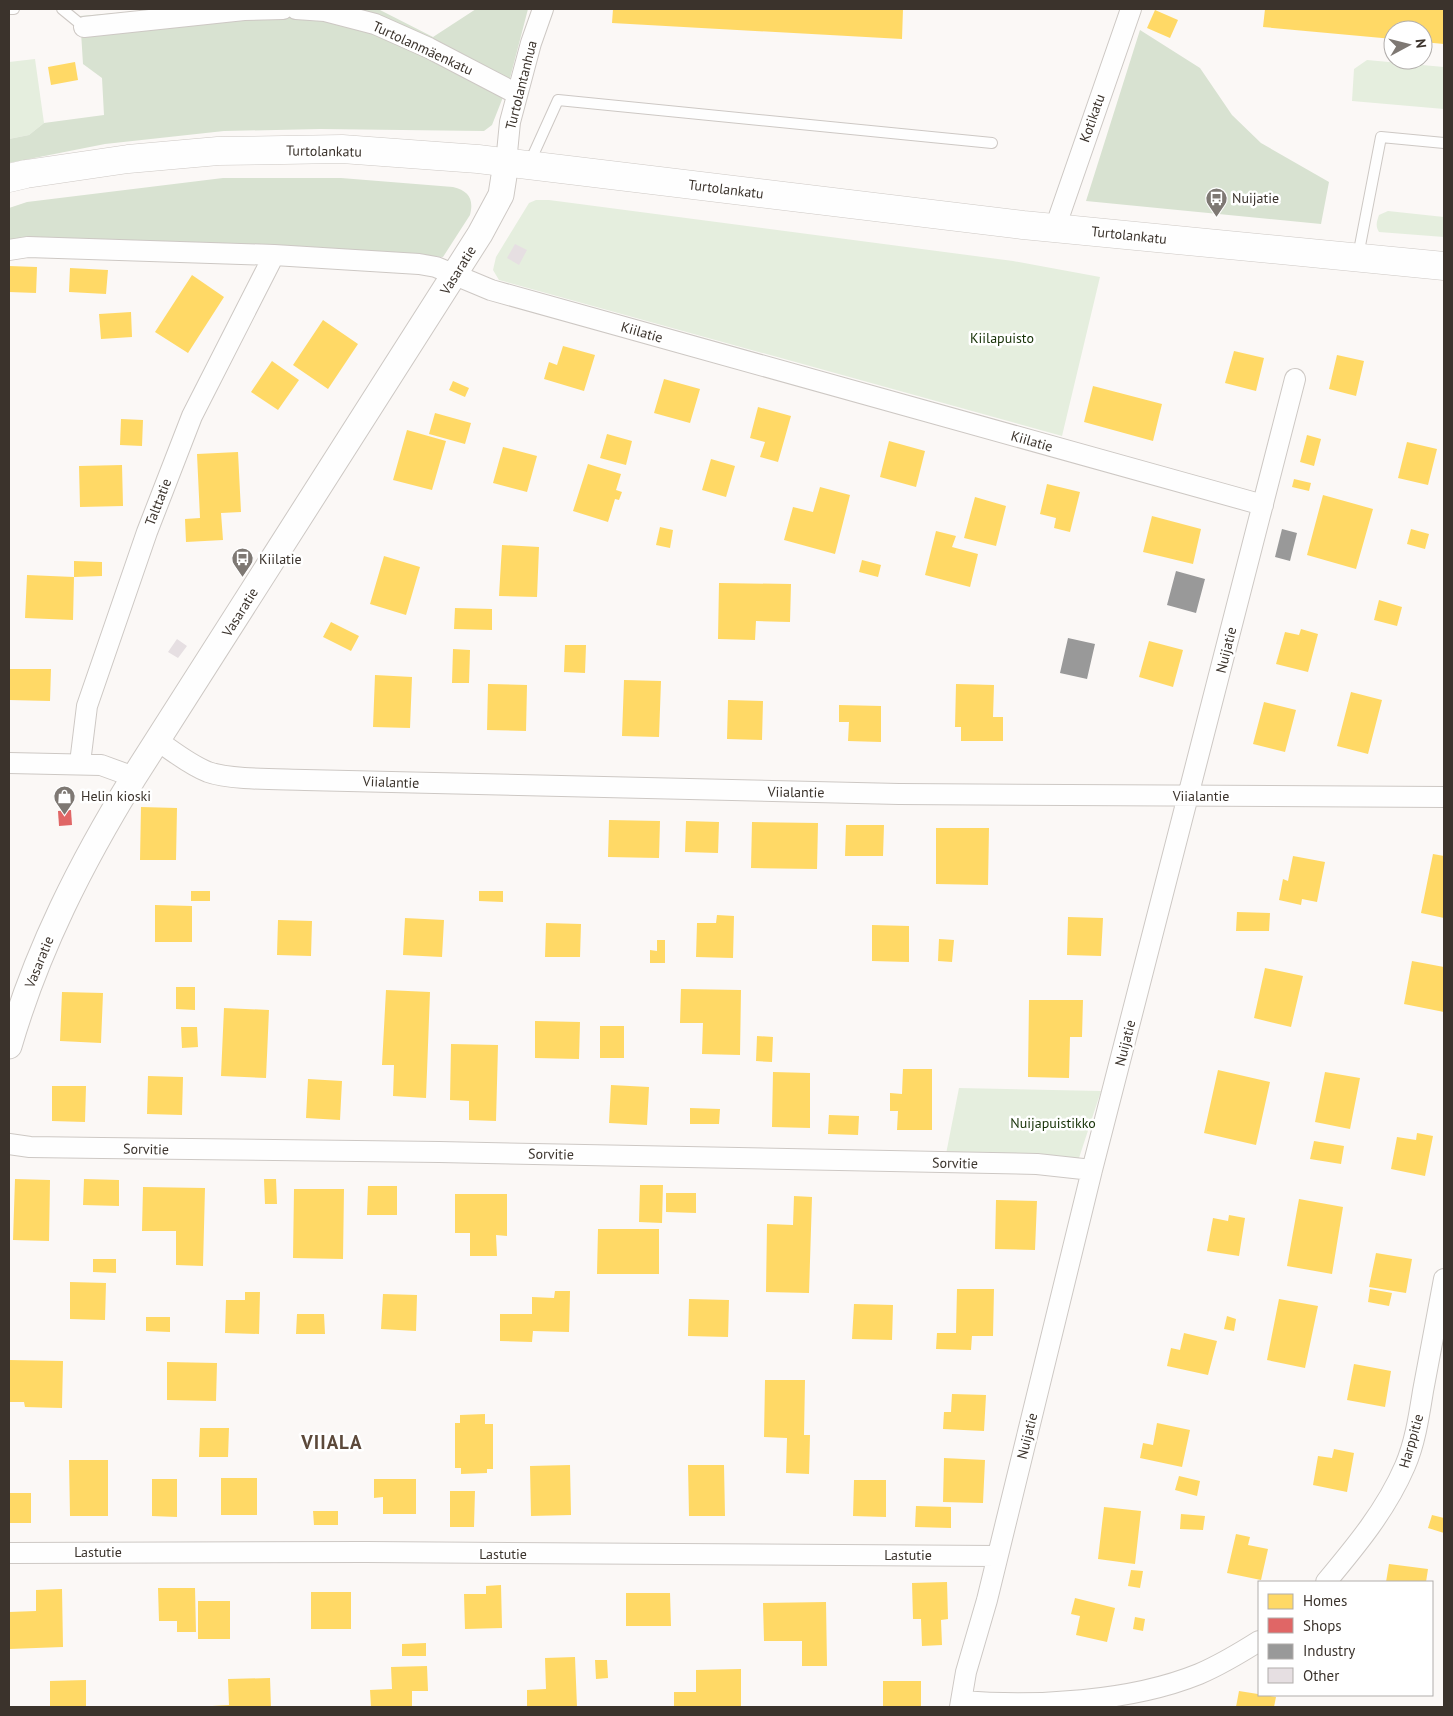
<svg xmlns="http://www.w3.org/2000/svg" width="1453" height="1716" viewBox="0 0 1453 1716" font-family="'PT Sans',sans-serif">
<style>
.green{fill:#e5eede}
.forest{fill:#d8e2d1}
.homes{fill:#ffd966}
.shops{fill:#e06666}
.industry{fill:#999}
.building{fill:#e6dfe2}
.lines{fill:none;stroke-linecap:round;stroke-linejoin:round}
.service-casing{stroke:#cdc8c4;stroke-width:12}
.minor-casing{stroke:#cdc8c4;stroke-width:22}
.tertiary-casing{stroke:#cdc8c4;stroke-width:27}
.secondary-casing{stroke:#cdc8c4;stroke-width:29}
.service{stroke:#fefefe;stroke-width:10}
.minor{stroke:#fefefe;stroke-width:20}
.tertiary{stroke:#fefefe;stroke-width:25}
.secondary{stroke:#fefefe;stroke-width:28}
.labels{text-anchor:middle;stroke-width:5;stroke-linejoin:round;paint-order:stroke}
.street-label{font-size:14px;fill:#3b332c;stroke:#fff}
.poi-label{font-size:14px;fill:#3b332c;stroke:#fff;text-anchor:start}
.park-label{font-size:14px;fill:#173207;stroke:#fff}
.district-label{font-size:19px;font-weight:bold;letter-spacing:1px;fill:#5c493a;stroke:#fff}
</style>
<rect width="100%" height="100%" fill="#fbf8f6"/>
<path class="green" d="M35 59 44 123 29 135 9 139V62Z
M1367 60 1444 67V109L1352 101 1354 69Z
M536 200H549L1013 261 1100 277 1062 436 499 280 493 270 496 257 529 203Z
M1388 211 1444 217V237L1379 232C1375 226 1377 221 1379 215Z
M959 1088 1101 1091 1079 1158 946 1154Z"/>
<path class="forest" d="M163 9H378L433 37 476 9H528L509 82 492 125 484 131 320 129 224 131 105 144 9 163V139L29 135 44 123 104 115 102 78 83 64 80 16Z
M1140 30 1200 68 1232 115 1261 143 1329 182 1321 224 1086 201Z
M223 178H341L453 187C469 191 474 199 470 215L443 257 269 247 9 241V208L27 202Z"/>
<path class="homes" d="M613 9H903L902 39 612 23Z
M1265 9H1444V44L1423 42V30H1393V39L1263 27Z
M1155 10 1178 20 1170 38 1147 28Z
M75 62 78 80 51 85 48 67Z
M9 266 37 267 36 293 9 292Z
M70 268 108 270 106 294 69 292Z
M192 275 224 297 188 353 155 332Z
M131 312 132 337 101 339 99 314Z
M323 320 358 344 328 389 293 365Z
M563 346 595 355 584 391 544 379 549 362 557 365Z
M1234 351 1264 358 1256 391 1225 383Z
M1337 355 1364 361 1356 396 1329 389Z
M272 361 299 380 278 410 251 392Z
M664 379 700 389 690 423 654 413Z
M453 381 469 388 465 397 449 390Z
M1093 386 1162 404 1153 441 1084 422Z
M758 407 791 416 778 462 760 457 765 442 750 438Z
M435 413 471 423 465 444 429 434Z
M121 419 143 420 142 446 120 445Z
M407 430 446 441 432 490 393 480Z
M607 434 632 441 626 465 600 458Z
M1307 435 1321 439 1314 466 1300 462Z
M889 441 925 451 916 487 880 477Z
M1407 442 1437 449 1428 485 1398 478Z
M503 447 537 456 527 492 493 483Z
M238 452 241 512 221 513 223 540 186 542 185 519 200 518 197 454Z
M711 459 735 466 726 497 702 490Z
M588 464 621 474 616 490 622 492 619 500 615 499 608 522 573 511Z
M122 465 123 506 80 507 79 466Z
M1294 479 1311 483 1309 491 1292 487Z
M1047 484 1080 492 1070 532 1054 528 1056 518 1040 514Z
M820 487 850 495 835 554 784 540 793 507 813 512Z
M1323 495 1373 509 1356 569 1307 555Z
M975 497 1006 506 996 546 964 538Z
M1152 516 1201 529 1193 564 1143 552Z
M660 527 673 530 670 548 656 545Z
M1411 529 1429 534 1425 549 1407 544Z
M936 531 956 536 952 547 978 554 970 587 925 575Z
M502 545 539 547 537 597 499 596Z
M384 556 420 567 406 615 370 604Z
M862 560 881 565 878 577 859 572Z
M74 561 102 562V576L74 577Z
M27 575 74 577 73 620 25 618Z
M719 583 791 584 790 622 756 621 755 640 718 639Z
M1379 600 1402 607 1397 626 1374 620Z
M455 608 492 609V630L454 629Z
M331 622 359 636 351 651 323 637Z
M1301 629 1318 634 1308 672 1276 664 1285 632 1299 635Z
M1149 641 1183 650 1173 687 1139 677Z
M565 645H586L585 673 564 672Z
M453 649 470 650 469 683H452Z
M9 669H51L50 701 9 700Z
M375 675 412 677 410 728 373 727Z
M624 680 661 681 659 737 622 736Z
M488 684 527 685 526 731 487 730Z
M956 684 994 685 993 717H1003V741H961V727H955Z
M1351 692 1382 700 1368 754 1337 746Z
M728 700 763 701 762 740 727 739Z
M1264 702 1296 710 1285 752 1253 744Z
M839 705 881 706V742L848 741 849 722H839Z
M141 807 177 808 176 860H140Z
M609 820 660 821 659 858 608 857Z
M686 821 719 822 718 853 685 852Z
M752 822 818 823 817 869 751 868Z
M846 825H884L883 856H845Z
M936 828H989L988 885 936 884Z
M1433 854 1444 856V918L1421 913Z
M1293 856 1325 862 1317 902 1302 899 1301 905 1279 900 1283 879 1288 881Z
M191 891H210V901H191Z
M479 891H503V902L479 901Z
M155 905 192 906V942H155Z
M1237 912 1270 913 1269 931H1236Z
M717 915 734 916 733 958 696 957 697 923H716Z
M1068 917 1103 918 1101 956 1067 955Z
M405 918 444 920 442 957 403 955Z
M278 920 312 921 311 956 277 955Z
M546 923 581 924 580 957H545Z
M872 925 909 926V962L872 961Z
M939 939 954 940 952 962 938 961Z
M657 940H665V963H650V950L657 951Z
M1412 961 1444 967V1012L1404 1004Z
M1265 968 1303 976 1291 1027 1254 1018Z
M176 987H195V1010L176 1009Z
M681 989 741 990 740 1055 702 1054 703 1023H680Z
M386 990 430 992 426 1098 393 1096 394 1065H382Z
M62 992 103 993 101 1043 60 1041Z
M1029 1000H1083L1082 1037H1070L1069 1078 1028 1077Z
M224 1008 269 1010 266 1078 221 1076Z
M535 1021 580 1022 579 1059 535 1058Z
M600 1026H624V1058H600Z
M181 1027H197L198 1047 182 1048Z
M757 1036 773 1037 772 1062 756 1061Z
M451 1044 498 1045 496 1121 469 1120V1101L450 1100Z
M903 1069H932V1130H897L898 1111H890V1093L902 1094Z
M1218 1070 1270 1082 1256 1145 1204 1133Z
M773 1072 810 1073V1128L772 1127Z
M1325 1072 1360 1078 1350 1129 1315 1122Z
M148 1076 183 1077 182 1115 147 1114Z
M308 1079 342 1081 340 1120 306 1118Z
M611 1085 649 1087 647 1125 609 1123Z
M52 1086H86L85 1122 52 1121Z
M690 1108 720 1109 719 1124H690Z
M829 1115 859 1116 858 1135 828 1134Z
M1417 1133 1433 1136 1425 1176 1391 1169 1397 1137 1416 1140Z
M1314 1141 1344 1146 1341 1164 1310 1159Z
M15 1179 50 1180 49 1241 13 1240Z
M84 1179 119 1180V1206L83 1205Z
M264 1179H276L277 1204H265Z
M640 1185H663L662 1223 639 1222Z
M368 1186H397V1215H367Z
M143 1187 205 1188 203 1266 176 1265V1231H142Z
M294 1189H344L343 1259 293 1258Z
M666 1193H696V1213L666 1212Z
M455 1194H507V1236L496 1235 497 1256H470V1233H455Z
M794 1196 812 1197 809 1293 766 1292 767 1224 793 1225Z
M1299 1199 1343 1207 1332 1274 1287 1266Z
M996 1200 1037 1201 1035 1250 995 1249Z
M1229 1215 1245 1218 1239 1256 1207 1251 1213 1218 1228 1221Z
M598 1229H659V1274H597Z
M1376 1253 1412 1259 1406 1293 1369 1287Z
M93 1259H116V1273L93 1272Z
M70 1282 106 1283 105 1320 70 1319Z
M957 1289H994L993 1336H972L971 1350 936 1349 937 1333H956Z
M1370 1289 1392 1293 1389 1306 1368 1302Z
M555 1291H570L569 1332 533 1331 532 1342 500 1341V1314H532V1297L554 1298Z
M245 1292H260L259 1334 225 1333 226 1300H245Z
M383 1294 417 1295 416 1331 381 1329Z
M689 1299 729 1300 728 1337 688 1336Z
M1279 1299 1318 1306 1305 1368 1267 1360Z
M854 1304 893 1305 892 1340 852 1339Z
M297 1314H324L325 1334H296Z
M1227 1316 1236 1319 1234 1331 1224 1329Z
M146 1317H170V1332L146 1331Z
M1184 1333 1217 1341 1208 1375 1167 1366 1171 1348 1180 1350Z
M9 1360 63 1361 62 1408 25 1407 24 1402H9Z
M167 1362 217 1363 216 1401 167 1400Z
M1354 1364 1391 1371 1385 1407 1347 1400Z
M765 1380H805L804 1435H810L809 1474 786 1473 787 1438 764 1437Z
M952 1394 986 1395 984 1431 943 1429 944 1412H951Z
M485 1414V1424H493V1469H487V1473L461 1474V1468H455V1423H460V1415Z
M1157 1423 1190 1430 1182 1467 1140 1458 1143 1443 1153 1445Z
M200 1428H229L228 1457H199Z
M1334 1449 1354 1453 1347 1492 1313 1485 1318 1456 1332 1458Z
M944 1458 985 1460 983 1503 943 1502Z
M69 1460H108V1516H70Z
M570 1465 571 1515 531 1516 530 1466Z
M688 1465H724L725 1516H689Z
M1179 1476 1200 1481 1197 1496 1175 1490Z
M221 1478H257V1515H221Z
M152 1479H177V1517L152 1516Z
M374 1479H416V1514H383V1497L374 1498Z
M854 1480H886V1517L853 1516Z
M450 1491H475L474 1527H450Z
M9 1493H31V1523H9Z
M916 1506 951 1507V1528L915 1527Z
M1104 1507 1141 1511 1135 1564 1098 1559Z
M313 1511H338V1525H314Z
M1181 1514 1205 1516 1203 1530 1180 1529Z
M1432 1515 1444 1518V1533L1428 1528Z
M1236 1534 1250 1537 1248 1545 1268 1549 1261 1580 1227 1573Z
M1389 1564 1428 1569 1426 1582H1386Z
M1131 1570 1143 1571 1140 1588 1128 1586Z
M947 1582 948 1619 941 1620 942 1645 922 1646 921 1619H913L912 1583Z
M501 1585 502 1628 465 1629 464 1594H486V1586Z
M158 1588H195L196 1632H177V1621H159Z
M62 1589 63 1647 9 1649V1612L36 1611V1590Z
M311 1592H351V1629H311Z
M626 1593H670L671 1626H626Z
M1075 1598 1115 1608 1107 1642 1076 1635 1080 1616 1071 1614Z
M198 1601H230V1639H198Z
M826 1602 827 1666H802V1641H764L763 1603Z
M1135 1617 1145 1619 1143 1631 1133 1629Z
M426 1643V1656H402V1644Z
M575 1657 577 1707H527V1690L546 1689 545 1658Z
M595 1660H607L608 1678 596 1679Z
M427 1666 428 1691H412V1707H371L370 1690 392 1689 391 1667Z
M741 1669V1707H674V1692H696V1670Z
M270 1678 271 1707H212V1706L229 1705 228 1679Z
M86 1680V1707H50V1681Z
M883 1681H921V1707H883Z
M1239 1691 1276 1697 1274 1707H1236Z"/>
<path class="shops" d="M71 810 72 825 59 826 58 811Z"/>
<path class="industry" d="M1282 529 1297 533 1290 561 1275 557Z
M1176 571 1205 579 1196 613 1167 605Z
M1068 638 1095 644 1087 679 1060 673Z"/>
<path class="building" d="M515 244 527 250 519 265 507 258Z
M177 639 187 646 178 658 168 652Z"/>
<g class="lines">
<defs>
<path id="service" d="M9 9H14
M62 9 84 27
M529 164 558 100 992 143
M1358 256 1381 137 1444 143"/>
<path id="minor" d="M296 9 325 11 375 24 429 48 517 94
M84 27 244 10 283 9
M506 163 510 122 531 43 543 9
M1055 228 1131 9
M9 250 28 247 274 255 419 264 436 267 491 290 1263 505
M158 741C174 752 190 765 208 772 230 780 280 779 305 780L899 794 1444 797
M9 763 101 765 134 777
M80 763 87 706 147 532 192 416 274 255
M9 1144 30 1147 102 1148 439 1152 1037 1164 1092 1170
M9 1553 365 1552 997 1556
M1326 1582C1356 1546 1386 1510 1405 1466 1415 1443 1419 1416 1423 1391 1430 1354 1437 1316 1444 1279
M961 1701C1035 1707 1130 1702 1199 1674 1220 1665 1240 1653 1259 1641
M960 1707 966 1672 987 1600 1092 1170 1295 379"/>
<path id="tertiary" d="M9 1046C37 950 81 863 134 777L480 234 501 195 506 163"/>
<path id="secondary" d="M9 178 26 174 128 159 218 151 342 149 478 159 1023 225 1444 266"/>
</defs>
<use href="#service" class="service-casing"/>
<use href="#minor" class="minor-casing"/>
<use href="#tertiary" class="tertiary-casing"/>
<use href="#secondary" class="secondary-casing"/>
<use href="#service" class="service"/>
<use href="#minor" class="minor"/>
<use href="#tertiary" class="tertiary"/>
<use href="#secondary" class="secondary"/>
</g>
<defs>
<symbol id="bus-pin" viewBox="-11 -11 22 30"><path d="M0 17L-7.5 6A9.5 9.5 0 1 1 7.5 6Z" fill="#7e7873" stroke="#fff"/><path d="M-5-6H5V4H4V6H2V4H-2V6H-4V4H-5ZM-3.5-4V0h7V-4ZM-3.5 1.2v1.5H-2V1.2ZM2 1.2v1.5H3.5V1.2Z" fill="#fff"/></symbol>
<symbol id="shop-pin" viewBox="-11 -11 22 30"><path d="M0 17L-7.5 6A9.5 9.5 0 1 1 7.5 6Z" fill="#7e7873" stroke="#fff"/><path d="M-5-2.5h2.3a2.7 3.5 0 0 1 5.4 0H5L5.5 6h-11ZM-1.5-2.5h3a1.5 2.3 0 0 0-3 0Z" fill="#fff"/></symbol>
</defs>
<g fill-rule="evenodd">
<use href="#bus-pin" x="1204" y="186" width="25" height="34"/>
<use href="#bus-pin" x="230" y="546" width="25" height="34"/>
<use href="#shop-pin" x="52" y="784" width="25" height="34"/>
</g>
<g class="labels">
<g class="street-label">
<text transform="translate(423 48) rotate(25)" y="5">Turtolanmäenkatu</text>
<text transform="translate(521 85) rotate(-76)" y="5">Turtolantanhua</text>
<text transform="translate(1092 118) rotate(-71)" y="5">Kotikatu</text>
<text transform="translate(324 151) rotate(1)" y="5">Turtolankatu</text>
<text transform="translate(726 189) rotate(7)" y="5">Turtolankatu</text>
<text transform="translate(1129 235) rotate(6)" y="5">Turtolankatu</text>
<text transform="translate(458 270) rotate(-58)" y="5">Vasaratie</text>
<text transform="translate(642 332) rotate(16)" y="5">Kiilatie</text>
<text transform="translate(1032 441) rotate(16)" y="5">Kiilatie</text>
<text transform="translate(158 502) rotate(-69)" y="5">Talttatie</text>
<text transform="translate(240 612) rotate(-58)" y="5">Vasaratie</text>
<text transform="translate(1226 650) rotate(-76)" y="5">Nuijatie</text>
<text transform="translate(391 782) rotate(2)" y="5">Viialantie</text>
<text transform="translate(796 792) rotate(1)" y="5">Viialantie</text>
<text x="1201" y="801">Viialantie</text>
<text transform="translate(39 962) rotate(-68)" y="5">Vasaratie</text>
<text transform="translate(1125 1043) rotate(-76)" y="5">Nuijatie</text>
<text transform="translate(146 1149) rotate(1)" y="5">Sorvitie</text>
<text transform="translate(551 1154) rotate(1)" y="5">Sorvitie</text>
<text transform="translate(955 1163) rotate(1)" y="5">Sorvitie</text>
<text transform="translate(1027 1436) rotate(-76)" y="5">Nuijatie</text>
<text transform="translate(1411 1441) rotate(-74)" y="5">Harppitie</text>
<text x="98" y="1557">Lastutie</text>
<text x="503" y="1559">Lastutie</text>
<text x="908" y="1560">Lastutie</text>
</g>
<g class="poi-label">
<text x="1232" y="203">Nuijatie</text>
<text x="259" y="564">Kiilatie</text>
<text x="81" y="801">Helin kioski</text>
</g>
<g class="park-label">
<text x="1002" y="343">Kiilapuisto</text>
<text x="1053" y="1128">Nuijapuistikko</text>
</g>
<g class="district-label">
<text x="332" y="1449">VIIALA</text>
</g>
</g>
<rect width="1453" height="1716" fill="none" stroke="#3b332c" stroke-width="20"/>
<rect x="1258" y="1581" width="175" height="115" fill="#ffffff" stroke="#b1adab"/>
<rect x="1268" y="1594" width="25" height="15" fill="#ffd966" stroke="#b1adab"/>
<text x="1303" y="1606" font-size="15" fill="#3b332c">Homes</text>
<rect x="1268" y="1618" width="25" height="15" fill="#e06666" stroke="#b1adab"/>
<text x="1303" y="1631" font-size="15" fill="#3b332c">Shops</text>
<rect x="1268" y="1644" width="25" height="15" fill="#999999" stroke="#b1adab"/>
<text x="1303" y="1656" font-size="15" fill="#3b332c">Industry</text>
<rect x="1268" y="1668" width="25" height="15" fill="#e6dfe2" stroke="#b1adab"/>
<text x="1303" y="1681" font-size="15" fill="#3b332c">Other</text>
<g transform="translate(1408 45) rotate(83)"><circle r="24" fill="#ffffff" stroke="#b1adab"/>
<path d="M0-4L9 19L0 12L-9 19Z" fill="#7e7873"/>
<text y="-8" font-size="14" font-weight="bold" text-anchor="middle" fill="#3b332c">N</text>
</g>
</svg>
